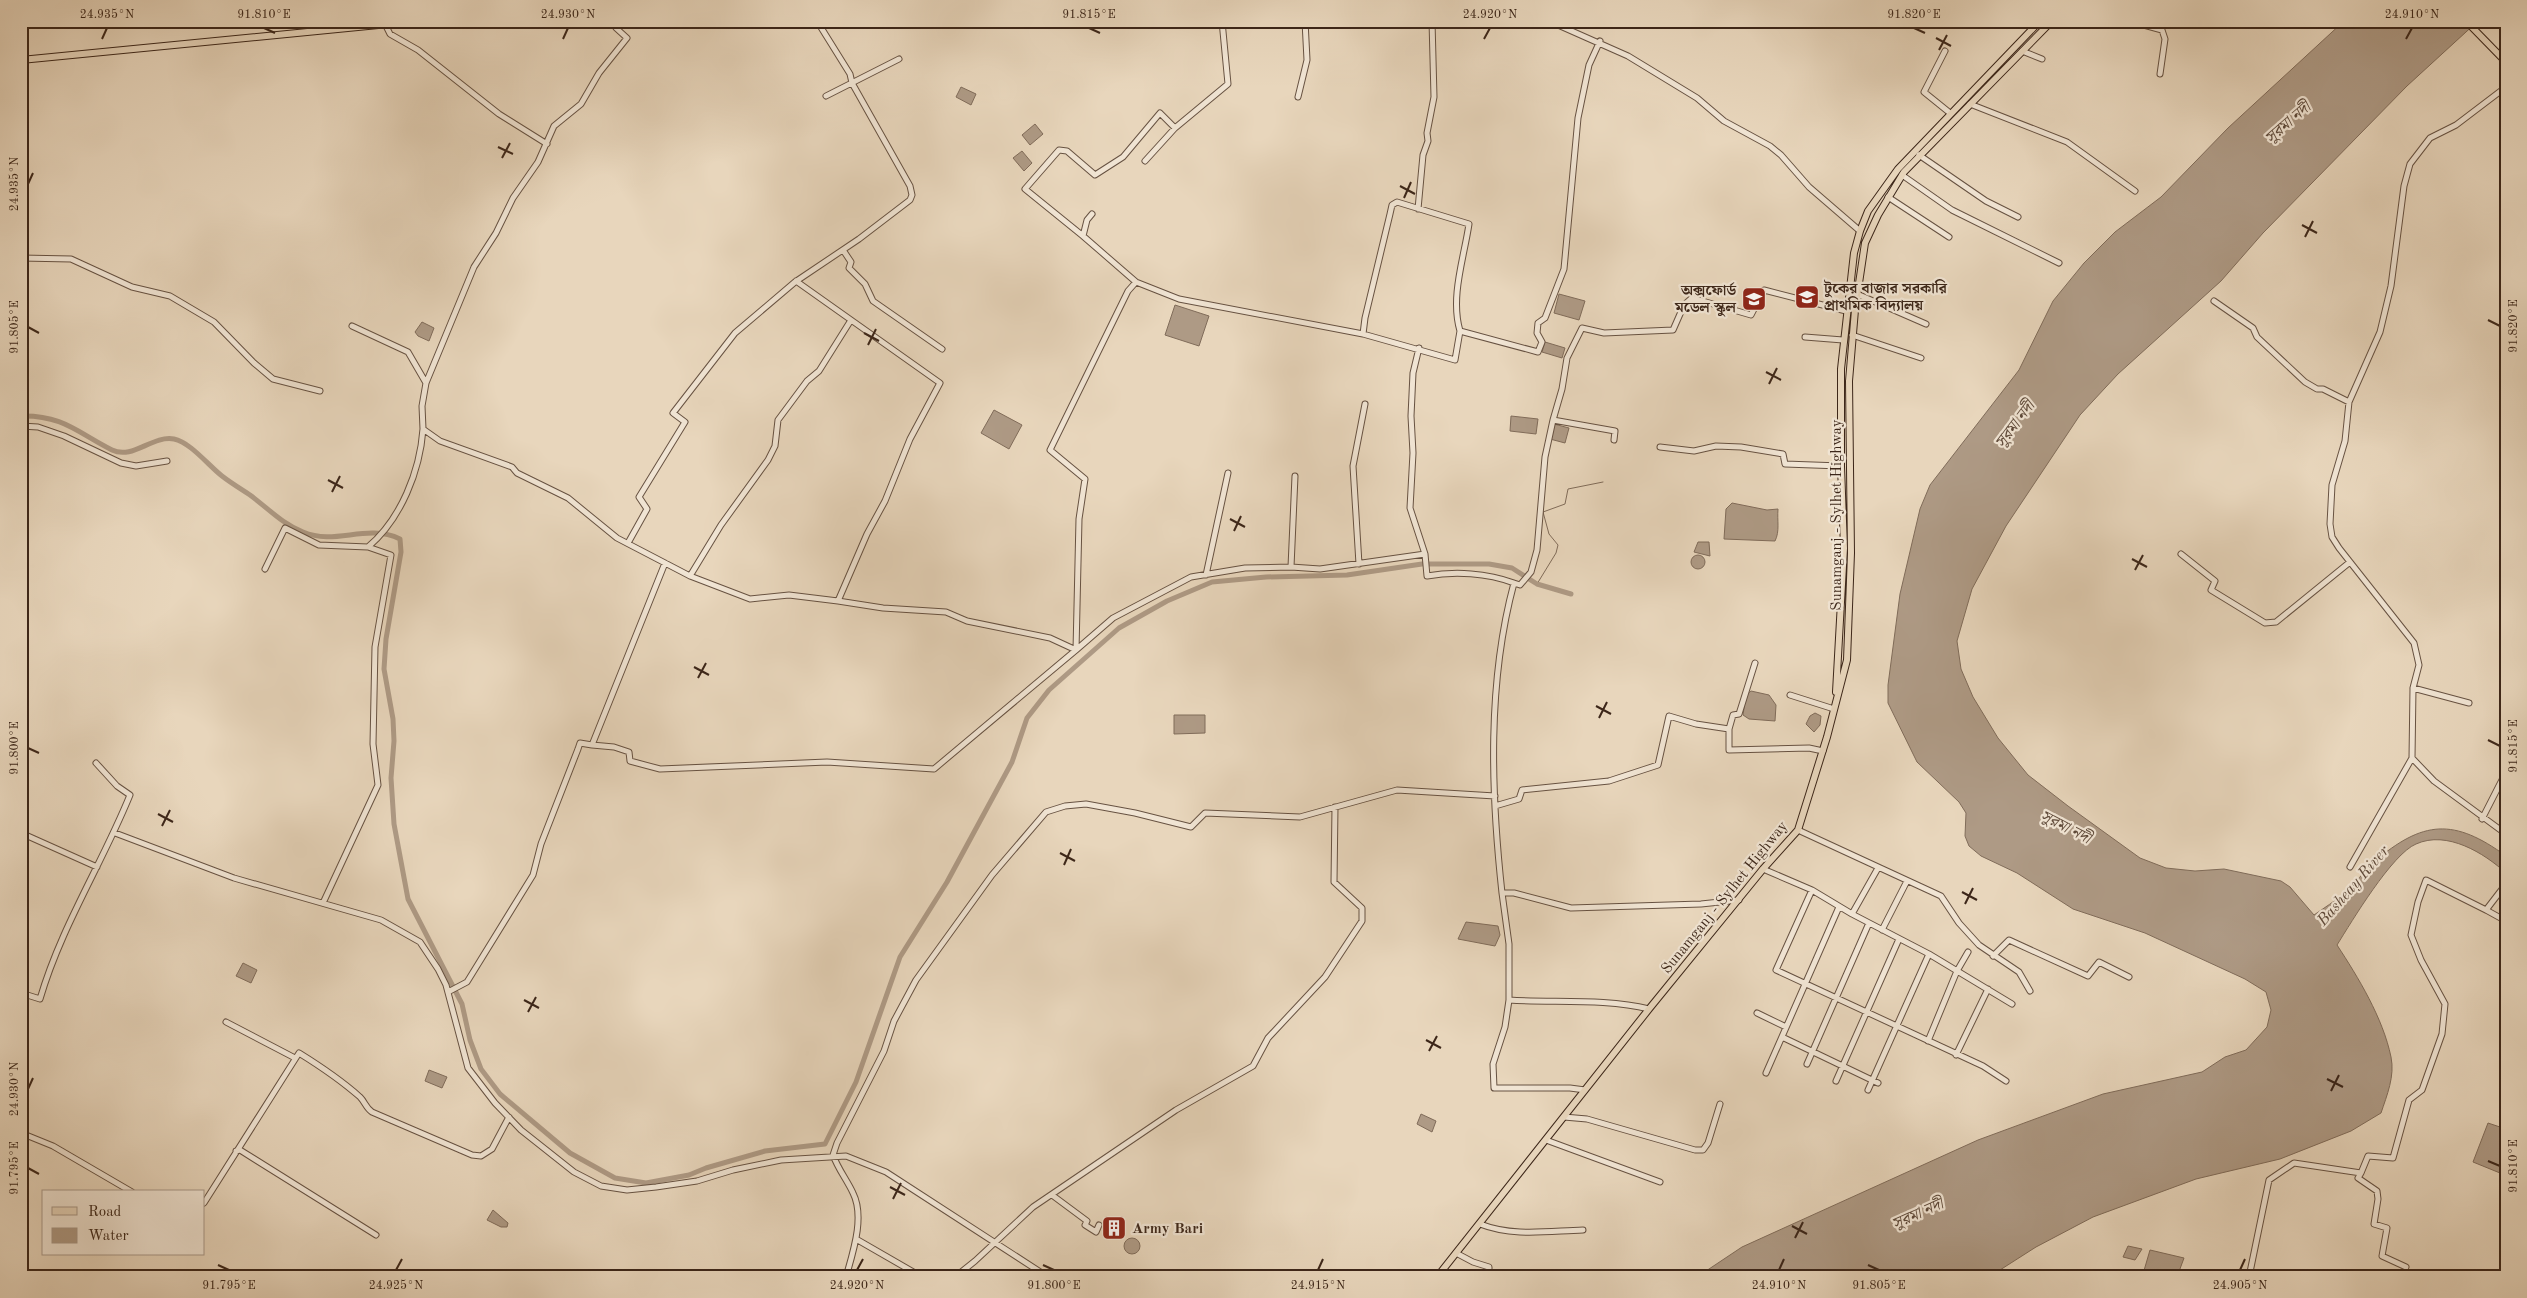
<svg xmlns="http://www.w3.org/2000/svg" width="2527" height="1298" viewBox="0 0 2527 1298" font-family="'Old Standard TT','Noto Serif Bengali',serif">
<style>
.water{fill:#ae9a85;stroke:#806c5a}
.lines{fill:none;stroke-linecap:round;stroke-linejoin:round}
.stream{stroke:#806c5a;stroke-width:1}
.canal{stroke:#ae9a85;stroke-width:5}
.minor-casing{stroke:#675242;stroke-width:7}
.major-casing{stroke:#3c2619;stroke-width:8}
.minor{stroke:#f0e4d3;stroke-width:5}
.major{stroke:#e8d6bc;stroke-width:6}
.ticks{fill:none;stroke:#3c2619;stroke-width:2}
.labels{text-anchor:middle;stroke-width:4.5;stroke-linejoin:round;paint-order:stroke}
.poi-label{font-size:15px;font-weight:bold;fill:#3c2619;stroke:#f0e4d3;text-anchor:start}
.street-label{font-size:15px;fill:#3c2619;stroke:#f0e4d3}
.water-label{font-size:16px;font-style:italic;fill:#5e4939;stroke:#f0e4d3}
.neatline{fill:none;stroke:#3c2619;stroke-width:2}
.ticks-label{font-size:12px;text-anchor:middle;fill:#3c2619}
</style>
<rect width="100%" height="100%" fill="#e8d6bc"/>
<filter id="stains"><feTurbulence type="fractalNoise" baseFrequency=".004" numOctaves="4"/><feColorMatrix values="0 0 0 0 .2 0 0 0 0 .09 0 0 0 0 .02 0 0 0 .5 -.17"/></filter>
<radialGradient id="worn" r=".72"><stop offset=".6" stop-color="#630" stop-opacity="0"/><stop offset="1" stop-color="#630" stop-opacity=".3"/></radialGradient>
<path class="water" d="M2344 21H2478L2407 86 2263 233 2221 281 2118 374 2080 415 2006 526 1972 589 1957 641 1961 669 1973 697 1998 738 2028 775 2068 806 2140 858 2166 868 2195 871 2224 869 2281 881 2290 887 2314 915C2324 908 2335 901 2345 893 2356 884 2363 871 2374 862 2423 820 2454 818 2506 856V873C2484 853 2447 830 2416 844 2392 854 2352 921 2337 945 2358 977 2383 1018 2391 1057 2395 1076 2387 1095 2381 1113L2351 1131 2280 1159 2196 1179 2093 1217 2036 1247 1989 1277H1697L1742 1247 1978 1140 2103 1094 2202 1072 2225 1057 2246 1050 2267 1027 2271 1010 2266 992 2245 979 2145 933 2073 909 2017 873 1981 856 1969 846 1965 836 1966 813 1959 802 1917 762 1888 703V685L1900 594 1920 509 1930 485 2019 370 2053 301 2084 263 2115 232 2161 197 2228 128Z
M961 87 976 94 971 105 956 97Z
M1035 124 1043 134 1030 145 1022 135Z
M1022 151 1032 163 1024 171 1013 158Z
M1559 294 1585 301 1579 320 1554 313Z
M1175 305 1209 316 1199 346 1165 335Z
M422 322 434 328 429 341 418 336 415 332Z
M1545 342 1565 348 1562 358 1542 352Z
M994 410 1022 425 1009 449 981 433Z
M1511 416 1538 419 1536 434 1510 431Z
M1554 424 1569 428 1565 443 1550 439Z
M1732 503 1767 510 1778 509C1777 521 1780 531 1775 541L1724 539 1726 509Z
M1698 542H1709L1710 556 1694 552Z
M1691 562a7 7 0 1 1 14 0a7 7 0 1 1-14 0Z
M1751 691 1769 695 1776 705 1775 721 1749 719 1743 715 1746 695Z
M1815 713 1821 716 1820 725 1814 732 1806 724 1810 716Z
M1174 715H1205V733L1174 734Z
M1466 922 1498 926 1500 935 1495 946 1458 939Z
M243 963 257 970 251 983 236 976Z
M429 1070 447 1077 442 1088 425 1081Z
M1421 1114 1436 1121 1432 1132 1417 1124Z
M2488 1123 2506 1129V1160L2500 1173 2473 1162Z
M493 1210 508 1223 507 1227H501L487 1220Z
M1124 1246a8 8 0 1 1 16 0a8 8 0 1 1-16 0Z
M2128 1246 2142 1249 2135 1260 2123 1257Z
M2150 1250 2184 1258 2177 1277H2149L2143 1274Z"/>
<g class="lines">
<path class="stream" d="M1537 584 1556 553 1558 545 1549 534 1543 512 1565 504 1568 489 1603 482"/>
<path class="canal" d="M21 416C63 415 78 433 112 450 133 460 152 435 174 439 190 442 209 466 222 476 231 483 241 489 250 495 269 509 281 523 303 532 336 546 366 523 400 539L401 552 386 639 384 669 393 719 394 741 391 778 394 824 408 899 462 1004 470 1040 481 1069 500 1094 570 1153 615 1178 646 1183 689 1175 706 1168 765 1151 825 1144 856 1082 900 957 947 882 1012 762 1027 718 1049 690 1119 628 1167 601 1212 582 1266 577 1347 575 1422 564H1489L1512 568 1537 584 1571 594"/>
<defs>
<path id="minor" d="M621 21 616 28 627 38 599 73 581 104 554 126 538 162 513 198 496 233 474 267 426 383 422 406 423 429 440 441 512 467 517 473 568 498 617 538 690 576 750 599 789 595 838 601 867 534 885 501 910 439 940 383 796 281
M1549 21 1628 56 1697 98 1724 121 1770 146 1781 155 1809 187 1860 231
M2129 21 2162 30 2165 39 2160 74
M385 24 390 34 418 50 499 114 547 144
M1945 51 1924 92 1950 113
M2022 51 2042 59
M2506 87 2456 125 2430 138 2410 164 2404 186 2391 286 2380 332 2349 402 2345 441 2332 485 2330 524 2332 537 2339 548 2414 643 2419 665 2413 688 2412 758 2434 781 2506 834
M826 96 899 59
M1298 97 1307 60 1305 21
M1970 104 2067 142 2135 191
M1919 155 1986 201 2018 217
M1145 161 1175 128 1228 84 1222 21
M1902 175 1952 210 2059 263
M1888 197 1949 237
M1418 209 1423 155 1428 141 1427 133 1434 97 1432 21
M1092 214 1087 220 1083 236 1136 282 1128 291 1050 450 1085 479 1079 519 1076 650 1113 618 1191 577 1245 568 1291 567
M1083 236 1025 189 1059 150 1067 151 1095 175 1123 157 1160 113 1175 128
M843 250 851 262 849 268 865 284 873 301 942 349
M21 258 71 259 132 287 170 296 214 322 254 363 273 379 320 391
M1136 282 1179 299 1363 334 1455 360 1460 331 1538 352 1542 342 1537 333 1538 323 1545 318 1564 269 1578 118 1589 65 1600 41
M1857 294 1926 324
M2214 301 2253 328 2257 337 2305 382 2317 389H2323L2349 402
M352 326 408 352 426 383
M1363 334 1365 318 1390 214 1392 205 1397 202 1469 224C1464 258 1450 297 1460 331
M1852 335 1921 358
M1805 337 1843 340
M1419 348 1413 373 1411 416 1413 453 1410 508 1425 554
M1553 420 1562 389 1567 358 1582 328 1604 333 1673 330 1684 305 1692 298 1751 315 1764 290 1846 311
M21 426 38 427 64 436 121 463 136 466 167 461
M1660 447 1694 451 1716 446 1741 447 1783 454 1785 464 1841 466
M1295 476 1291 567 1320 569 1425 554 1427 576C1455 571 1487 573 1514 583 1487 683 1491 792 1502 893H1514L1571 908 1701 904 1739 900
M628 543 647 509 639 497 685 422 673 413 735 333 795 282 859 239 910 200 912 195 910 186 852 83 850 74 817 21
M2181 554 2215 581 2211 590 2265 623 2276 622 2350 562
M1359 564 1353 466 1365 404
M265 569 285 528 319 545 368 547C401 519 420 471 423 429
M1206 575 1228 473
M690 576 721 525 768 460 775 446 778 420 807 381 819 371 851 320
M1514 583 1520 585 1531 572 1537 550 1545 457 1553 420 1615 431 1614 440
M2413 688 2469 703
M1790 695 1834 709
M1729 729 1733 715 1739 714 1755 663
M592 745 614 747 629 752 630 761 660 769 827 762 934 769 1076 650 1050 638 967 621 946 612 883 608 838 601
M1495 806 1519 799 1522 790 1609 781 1658 765 1669 716 1696 724 1729 729V750L1809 748 1823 751
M2482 819 2506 772
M1798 830 1941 896 1959 923 1979 945 2019 972 2030 991
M21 833 97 867
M115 833 234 878 381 920 420 942 438 969 446 985 468 1068 495 1103 521 1130 574 1172 601 1186 627 1190 656 1187 697 1181 733 1170 781 1160 846 1156 886 1172 1048 1277
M2350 867 2412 758
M1763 869 1812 890 1852 914 1929 954 2012 1004
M2506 884 2486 910 2506 921
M1812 890 1776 970 1983 1066 2006 1081
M1502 893 1509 944V1000C1554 1003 1605 998 1649 1009
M323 903 378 785 373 744 375 647 391 555 368 547
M1852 914 1878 868
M1882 930 1907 881
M1993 956 2009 940 2088 976 2099 962 2129 977
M448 992 467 982 533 875 541 844 578 749 580 743 592 745 665 563
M21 993 40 999C61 927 102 864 130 795L117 786 96 763
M1509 1000 1505 1027 1493 1064 1494 1088H1570L1585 1090
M1757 1013 1786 1027
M226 1022 295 1058
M1782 1037 1878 1083
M1928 1041 1957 971 1968 952
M1956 1055 1988 989
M1807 1064 1869 923
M1766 1073 1839 907
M1836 1081 1899 939
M1868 1090 1929 954
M1564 1117 1587 1119 1695 1150H1703L1708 1143 1720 1104
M21 1133 53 1146 132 1192
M1546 1140 1660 1182
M236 1151 240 1150 376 1235
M2361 1173 2358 1178 2377 1191 2378 1199 2374 1224 2387 1228 2382 1256 2406 1267 2402 1277
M1052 1195 1087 1221 1085 1225 1096 1232 1099 1225
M204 1203 299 1053C320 1066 342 1081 360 1097 365 1102 366 1108 372 1112L472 1155 481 1156 492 1149 509 1117
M1480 1224C1513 1237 1548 1231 1583 1230
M856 1239 922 1277
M1456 1253 1473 1262 1489 1267V1277
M846 1277C853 1252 865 1217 853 1193 847 1180 838 1169 833 1155L837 1143 884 1051 894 1021 916 980 992 875 1046 812 1065 806 1086 804 1135 813 1191 827 1205 813 1300 817 1397 790 1495 796
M955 1277 975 1261 1033 1207 1176 1110 1253 1066 1268 1038 1325 977 1362 921V908L1334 882 1335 807
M2249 1277 2269 1180 2294 1163 2361 1173 2368 1156 2393 1158 2409 1100 2422 1090 2442 1034 2445 1004 2421 960 2411 935 2418 902 2426 880 2486 910"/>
<path id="major" d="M2466 21 2506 62
M21 60 419 21
M1836 692 1844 548 1841 466V369L1854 253 1860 231 1868 211 1898 169 2040 21
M1437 1277 1649 1009 1763 869 1798 830 1827 737 1847 660 1851 553 1849 381 1855 310 1865 243 1878 215 1904 172 2052 21"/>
</defs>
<use href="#minor" class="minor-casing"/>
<use href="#major" class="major-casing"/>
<use href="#minor" class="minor"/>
<use href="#major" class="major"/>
</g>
<path class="ticks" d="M264 28 275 33M1089 28 1100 33M1914 28 1925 33M1936 38 1951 46M102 39 107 28M563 39 568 28M1484 39 1490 28M2406 39 2412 28M1939 50 1947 35M498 147 513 154M502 158 510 143M28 184 33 173M1400 186 1415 194M1404 198 1411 182M2302 225 2317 233M2305 237 2313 221M2488 320 2500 326M28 327 39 333M864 333 879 341M868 345 876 329M1766 372 1781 380M1769 384 1777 368M328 480 343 488M332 492 340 476M1230 519 1245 527M1234 531 1241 516M2132 559 2147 567M2135 570 2143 555M694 667 709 675M698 678 706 663M1596 706 1611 714M1599 718 1607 702M2488 740 2500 746M28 748 39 753M158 814 173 822M162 826 170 810M1060 853 1075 861M1064 865 1071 849M1962 892 1977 900M1965 904 1973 888M524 1000 539 1008M528 1012 536 997M1426 1040 1441 1048M1429 1051 1437 1036M2327 1079 2343 1087M28 1089 33 1078M2331 1091 2339 1075M2488 1161 2500 1166M28 1168 39 1174M890 1187 905 1195M893 1199 901 1183M1792 1226 1807 1234M1795 1238 1803 1222M218 1265 229 1270M1043 1265 1054 1270M1868 1265 1879 1270M396 1270 402 1259M857 1270 863 1259M1318 1270 1323 1259M1779 1270 1784 1259M2240 1270 2245 1259"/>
<defs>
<symbol id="school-square" viewBox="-11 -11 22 22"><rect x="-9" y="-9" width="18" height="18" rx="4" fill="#8f2418" stroke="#f0e4d3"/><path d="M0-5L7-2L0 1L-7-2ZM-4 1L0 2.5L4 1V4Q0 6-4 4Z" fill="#fff"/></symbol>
<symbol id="building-square" viewBox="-11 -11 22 22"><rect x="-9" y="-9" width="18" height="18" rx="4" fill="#8f2418" stroke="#f0e4d3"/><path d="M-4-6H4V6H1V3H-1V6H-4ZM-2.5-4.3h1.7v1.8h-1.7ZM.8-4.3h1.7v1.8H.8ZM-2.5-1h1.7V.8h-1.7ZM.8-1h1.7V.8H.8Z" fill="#fff"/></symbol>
</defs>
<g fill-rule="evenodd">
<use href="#school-square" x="1793" y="283" width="28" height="28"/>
<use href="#school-square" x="1740" y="285" width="28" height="28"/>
<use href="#building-square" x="1100" y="1214" width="28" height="28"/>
</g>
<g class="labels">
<g class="poi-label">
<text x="1824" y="293">টুকের বাজার সরকারি<tspan x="1824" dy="17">প্রাথমিক বিদ্যালয়</tspan></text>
<text x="1736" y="295" text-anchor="end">অক্সফোর্ড<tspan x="1736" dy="17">মডেল স্কুল</tspan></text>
<text x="1132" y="1233">Army Bari</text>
</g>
<g class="street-label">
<text transform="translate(1836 515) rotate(-90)" y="5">Sunamganj - Sylhet Highway</text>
<text transform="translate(1724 897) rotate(-51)" y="5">Sunamganj - Sylhet Highway</text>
</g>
<g class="water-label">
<text transform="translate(2287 122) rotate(-41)" y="6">সুরমা নদী</text>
<text transform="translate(2014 424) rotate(-53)" y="6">সুরমা নদী</text>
<text transform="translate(2066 826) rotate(27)" y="6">সুরমা নদী</text>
<text transform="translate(2352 885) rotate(-49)" y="6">Basheay River</text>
<text transform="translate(1917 1213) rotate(-24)" y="6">সুরমা নদী</text>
</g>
</g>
<rect width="2527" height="1298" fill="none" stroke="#e8d6bc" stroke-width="55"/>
<rect x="42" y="1190" width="162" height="65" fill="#f0e4d3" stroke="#a89889"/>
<rect x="52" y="1207" width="25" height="8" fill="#e8d6bc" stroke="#a89889"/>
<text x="88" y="1216" font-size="15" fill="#3c2619">Road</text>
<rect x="52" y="1228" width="25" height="15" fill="#ae9a85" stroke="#a89889"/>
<text x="88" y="1240" font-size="15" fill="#3c2619">Water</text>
<rect x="28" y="28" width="2472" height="1242" class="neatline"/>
<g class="ticks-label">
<text x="107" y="18">24.935°N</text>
<text x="264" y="18">91.810°E</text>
<text x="568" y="18">24.930°N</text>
<text x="1089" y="18">91.815°E</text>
<text x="1490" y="18">24.920°N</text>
<text x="1914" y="18">91.820°E</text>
<text x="2412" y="18">24.910°N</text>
<text transform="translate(14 184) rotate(-90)" y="4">24.935°N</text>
<text transform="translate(2513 326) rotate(-90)" y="4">91.820°E</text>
<text transform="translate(14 327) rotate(-90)" y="4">91.805°E</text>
<text transform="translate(2513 746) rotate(-90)" y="4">91.815°E</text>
<text transform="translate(14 748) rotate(-90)" y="4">91.800°E</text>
<text transform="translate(14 1089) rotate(-90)" y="4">24.930°N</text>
<text transform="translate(2513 1166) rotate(-90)" y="4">91.810°E</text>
<text transform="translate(14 1168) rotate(-90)" y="4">91.795°E</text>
<text x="229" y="1289">91.795°E</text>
<text x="396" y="1289">24.925°N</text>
<text x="857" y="1289">24.920°N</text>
<text x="1054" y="1289">91.800°E</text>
<text x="1318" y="1289">24.915°N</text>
<text x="1779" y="1289">24.910°N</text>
<text x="1879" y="1289">91.805°E</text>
<text x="2240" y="1289">24.905°N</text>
</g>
<rect width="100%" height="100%" filter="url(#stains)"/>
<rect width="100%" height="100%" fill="url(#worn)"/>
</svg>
